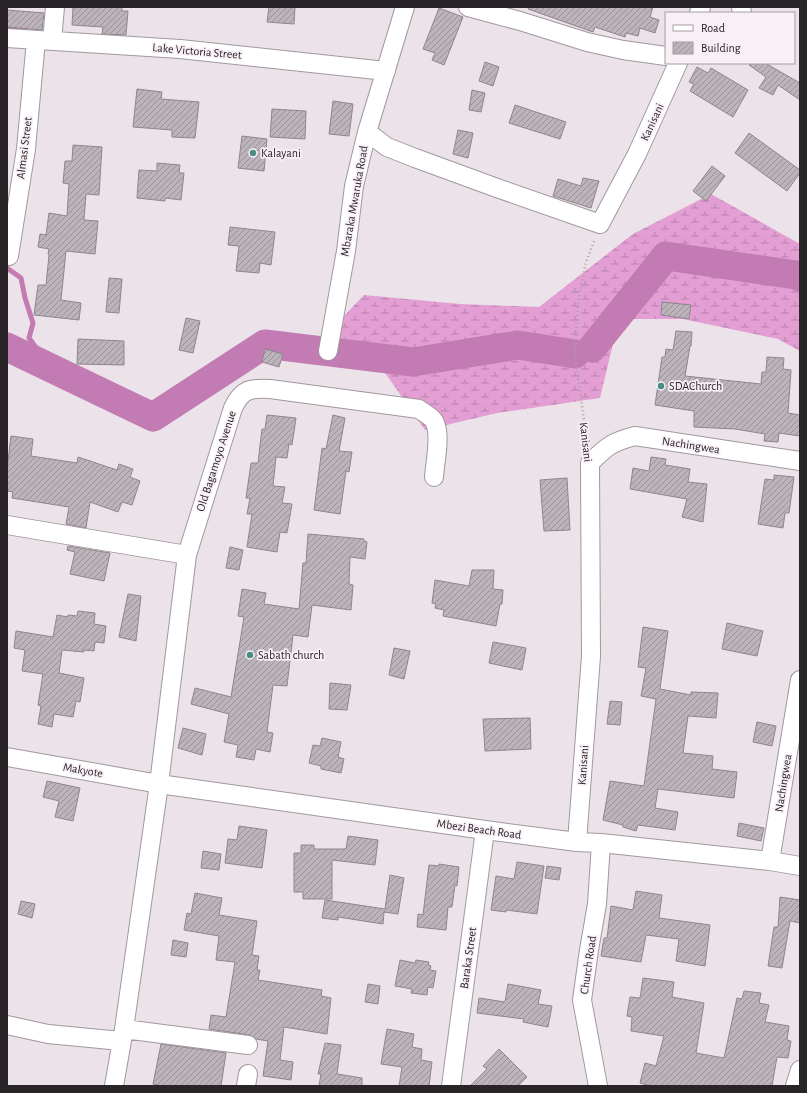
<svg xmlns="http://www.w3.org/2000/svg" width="807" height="1093" viewBox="0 0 807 1093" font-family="'Alegreya Sans',sans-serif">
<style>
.wetland{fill:url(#wetland-marsh)}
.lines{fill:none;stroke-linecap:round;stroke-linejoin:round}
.stream{stroke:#c27bb3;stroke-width:5}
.river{stroke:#c27bb3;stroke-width:29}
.building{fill:url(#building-hatch);stroke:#8f868d}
.street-casing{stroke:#a1989e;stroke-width:20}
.path{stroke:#a9a1a6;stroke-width:2.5;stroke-dasharray:1 3;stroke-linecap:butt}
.street{stroke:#fff;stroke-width:18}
.poi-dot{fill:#498e85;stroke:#f9f0f7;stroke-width:1.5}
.labels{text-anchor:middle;stroke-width:3.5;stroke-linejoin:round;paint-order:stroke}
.street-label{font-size:12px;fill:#282427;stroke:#f9f0f7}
.poi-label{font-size:12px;fill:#282427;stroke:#f9f0f7;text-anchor:start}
</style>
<defs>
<pattern id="wetland-marsh" width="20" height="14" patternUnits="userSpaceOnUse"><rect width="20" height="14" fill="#e39fd4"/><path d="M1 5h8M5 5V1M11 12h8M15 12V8" fill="none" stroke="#b881ac"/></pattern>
<pattern id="building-hatch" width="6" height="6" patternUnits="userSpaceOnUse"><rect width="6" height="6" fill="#bdb4bb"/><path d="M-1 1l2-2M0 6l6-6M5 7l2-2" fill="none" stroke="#9a9298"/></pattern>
</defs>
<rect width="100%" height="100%" fill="#ece2e9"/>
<path class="wetland" d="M711 194 800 244V351L778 339 683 319H619L600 398 497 413 425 430 381 367 302 360 364 295 460 304 539 307 633 234Z"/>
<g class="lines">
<path class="stream" d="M7 28C14 29 24 28 29 34
M7 268 21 278 25 298 33 323 29 338 37 349 45 366"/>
<path class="river" d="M7 347 153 417 265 344 413 362 518 345 575 354
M592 348 666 256 796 275 800 277"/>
</g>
<path class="building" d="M73 7H122V11H128L126 35 102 34 103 27 72 25Z
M269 7H295L294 24 267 22Z
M529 7H653L650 17 659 20 655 33 640 28 638 36 626 33 625 37 595 27 593 32 528 9Z
M439 8 463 17 444 65 432 60 435 53 423 49Z
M7 10 44 13 42 30 7 27Z
M485 62 499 67 493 86 479 81Z
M751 63H765L800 83V100L778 85 773 95 759 88 766 77 749 65Z
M697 67 708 73 711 68 748 90 733 117 690 91 694 84 689 82Z
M137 89 162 92 161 99 199 102 195 138 172 137V130L133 127Z
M472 90 485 93 481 112 469 110Z
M333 101 353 104 349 136 329 134Z
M515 105 566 122 560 139 509 123Z
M272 109 306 111 305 139 270 137Z
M458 130 473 133 468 158 453 154Z
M749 133 800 170V173L787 191 735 153Z
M242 136 267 139 264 171 238 168Z
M73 145 102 147 99 195 86 194 84 220 98 221 95 254 66 251 61 300 81 303 79 320 34 315 38 285H46L49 255 48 254 49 249 38 247 40 234 46 235 49 213 67 216 69 184 63 183 65 161H72Z
M157 163 180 165 179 173H184L181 200 165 198V201L137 198 139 170 157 171Z
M712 166 725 176 706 201 693 191Z
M583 178 599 181 591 208 553 196 558 179 581 186Z
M230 227 275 232 271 265 260 263 259 273 236 271 239 246 228 245Z
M109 278 122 279 119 313 106 312Z
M662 302 691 305 689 319 661 315Z
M186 318 200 321 193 353 179 350Z
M676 331 692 332 691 346H690L685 376 761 384 762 372H766L767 357 784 358 783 369 791 370 788 413 800 415V436L779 433 778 442 764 441 765 434 735 429 694 427V411L655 405 662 357H665L666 349 673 350Z
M78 339 124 341V365L77 364Z
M265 349 283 354 279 367 262 362Z
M267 415 296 418 292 445 289 444 287 458 276 457 273 486 285 487 282 503 292 504 287 533 280 532 277 552 247 547 252 514H247L250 498H246L251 463H258L262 429H265Z
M333 415 345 418 339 451 352 452 349 472 346 471 340 514 314 510 322 448 326 449Z
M11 436 33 439 31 456 77 463 78 457 117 470 119 464 133 469 130 477 140 481 132 505 122 502 118 512 90 502 86 528 66 524 69 507 12 498 13 492 7 491V469Z
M651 457 666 459 665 465 690 469 688 482 707 484 703 522 682 517 687 499 630 489 633 468 649 471Z
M774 475 794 477 789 513H785L783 528 758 524 765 479 774 480Z
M567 478 570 530 544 531 540 480Z
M308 534 364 539V541L367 542 365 559 350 557 349 584 353 585 351 610 312 605 308 637 293 635 287 686 273 685 267 732 273 733 270 752 256 749 254 760 236 757 238 745 224 742 229 714 191 704 195 688 231 697 244 617 238 616 242 589 266 593 264 604 299 609 303 563H306Z
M68 546 110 553 104 581 70 574 75 552 67 550Z
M230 547 243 550 239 570 226 568Z
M472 570H494L493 589 503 590 502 604H500L496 626 443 616 444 610 435 608 436 604 432 603 435 580 469 586Z
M128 594 141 596 136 641 119 637Z
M78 611 95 613 94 624 106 626 104 643 95 642 94 651 84 650V652L62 650 59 673 84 678 80 702 76 701 73 717 54 714 52 727 38 724 41 706 38 705 43 674 22 671 25 650 14 648 16 631 53 637 57 615 68 617V615L77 616Z
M727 623 763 631 757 656 722 649Z
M643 627 668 631 660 689 691 695V692L718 693 716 718 688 716 683 753 713 756 712 769 737 772 734 798 658 789 655 808 678 812 675 830 638 825 636 831 623 827V825L603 820 610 781 644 786 656 699 641 696 646 668 638 667Z
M493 642 526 648 522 670 489 663Z
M394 648 410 651 404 679 389 675Z
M330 683 351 685 347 710 329 709Z
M610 701 622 702 620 725 607 724Z
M530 718 531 749 485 751 483 719Z
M757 722 776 726 772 746 753 742Z
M183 728 206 734 202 755 178 748Z
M322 738 341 742 338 757 344 759 341 773 321 769V766L309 763 313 745 320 746Z
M47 781 80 788 73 821 55 817 59 801 43 797Z
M739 823 764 828 761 841 737 836Z
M239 826 267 830 262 868 225 863 228 839 237 840Z
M348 836 378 840 375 865 332 860V899H303V892H294V853H301V845H314V849H346Z
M203 851 221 854 219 870 201 868Z
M517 862 544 866 537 914 506 910V912L491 910 496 876 514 879Z
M439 864 459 867 457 886 455 885 452 907H448L446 930 417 927 418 914 423 915 429 865 439 866Z
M547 866 561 868 559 880 545 878Z
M390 875 404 878 398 914 384 912 383 924 338 917V920L322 918 325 900 385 909Z
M636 891 662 895 659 918 710 925 705 966 676 961 679 939 646 935 641 962 601 956 604 938H607L611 906 633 910Z
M195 893 222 898 219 915 257 921 252 955 259 956 257 970H260L258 980 322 990 321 996 331 998 327 1034 284 1027 280 1060 293 1062 291 1080 263 1076 268 1041 256 1039 249 1035 209 1029 211 1015 226 1017 235 962 216 960 219 936 184 930 187 913 191 914Z
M780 897 800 900V923L790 921 782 968 768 966 774 927H778Z
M21 901 35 904 32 918 18 914Z
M173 940 188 943 186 957 171 955Z
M400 960 415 963 416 960 429 962 428 965 431 966 430 970 436 971 433 988 428 987 427 995 411 993 412 989 395 986Z
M643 978 674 982 672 997 704 1003 696 1053 724 1058 737 998 742 999 744 991 761 993 759 1003 769 1005 765 1022 789 1026 787 1040 791 1041 788 1058 777 1057 772 1086H651L640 1083 645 1063 656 1066 664 1036 631 1031 632 1017 627 1016 630 997 640 998Z
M368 984 380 986 378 1004 365 1002Z
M508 984 541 990 538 1004 552 1006 548 1027 523 1022 524 1019 477 1013 479 998 505 1002Z
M387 1029 414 1034 412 1047 422 1049 421 1060 432 1062 429 1086H399L402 1067 381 1064Z
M325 1043 341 1045 337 1074 362 1078V1086H319L321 1074H318Z
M161 1044 226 1053 221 1086H162L153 1084Z
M499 1049 527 1077 518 1086H470L487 1069 483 1066Z"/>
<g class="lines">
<defs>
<path id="street" d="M468 7 520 21 587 42 623 50 666 56
M741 7 742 13
M699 13 701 7
M7 38 180 49 386 71
M52 41 55 7
M367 132 387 147 415 158 497 188 600 224 637 154 678 63
M9 256 26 149 36 40
M328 351 346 251 354 186 367 132 405 7
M7 525 187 555
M7 757 159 784 485 830 577 842 601 843 770 861 800 866
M577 842 591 656 590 463C607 446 612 442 635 436L800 461
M770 861 800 680
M7 1025 48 1034 121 1041
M124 1029 248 1045
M114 1086 124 1029 159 784 187 555 233 408C242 389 250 388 270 389L419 409C424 413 433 417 435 423 441 436 435 462 434 477
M246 1086 248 1074
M451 1086 485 830
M598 1086 582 1000 589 950 597 904 601 843
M795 1086 800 1070"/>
</defs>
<use href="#street" class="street-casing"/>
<path class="path" d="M587 443 575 354 578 303 586 262 595 239"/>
<use href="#street" class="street"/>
</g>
<g class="poi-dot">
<circle cx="253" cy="153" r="4"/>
<circle cx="661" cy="386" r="4"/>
<circle cx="250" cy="655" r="4"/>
</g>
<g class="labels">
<g class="street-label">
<text transform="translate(197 51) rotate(5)" y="4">Lake Victoria Street</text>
<text transform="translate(652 122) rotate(-65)" y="4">Kanisani</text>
<text transform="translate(24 148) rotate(-83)" y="4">Almasi Street</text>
<text transform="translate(354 201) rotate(-80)" y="4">Mbaraka Mwaruka Road</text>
<text transform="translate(586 442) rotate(83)" y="4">Kanisani</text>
<text transform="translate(691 445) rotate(9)" y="4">Nachingwea</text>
<text transform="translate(216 461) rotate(-72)" y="4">Old Bagamoyo Avenue</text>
<text transform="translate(583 765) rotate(-86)" y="4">Kanisani</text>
<text transform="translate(83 770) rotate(10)" y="4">Makyote</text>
<text transform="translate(783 783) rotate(-81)" y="4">Nachingwea</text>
<text transform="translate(479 829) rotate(8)" y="4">Mbezi Beach Road</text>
<text transform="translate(468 958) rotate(-82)" y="4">Baraka Street</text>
<text transform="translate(588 965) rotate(-82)" y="4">Church Road</text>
</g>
<g class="poi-label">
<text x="261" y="157">Kalayani</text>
<text x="669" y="390">SDAChurch</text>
<text x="258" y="659">Sabath church</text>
</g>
</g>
<rect width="807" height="1093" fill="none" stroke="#282427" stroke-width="16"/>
<rect x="665" y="12" width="130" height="52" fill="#f9f0f7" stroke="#a59ea4"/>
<rect x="673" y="25" width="20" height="6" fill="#ffffff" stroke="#a59ea4"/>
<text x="701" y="32" font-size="12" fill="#282427">Road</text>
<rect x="673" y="42" width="20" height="12" fill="url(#building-hatch)" stroke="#a59ea4"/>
<text x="701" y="52" font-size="12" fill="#282427">Building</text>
</svg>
